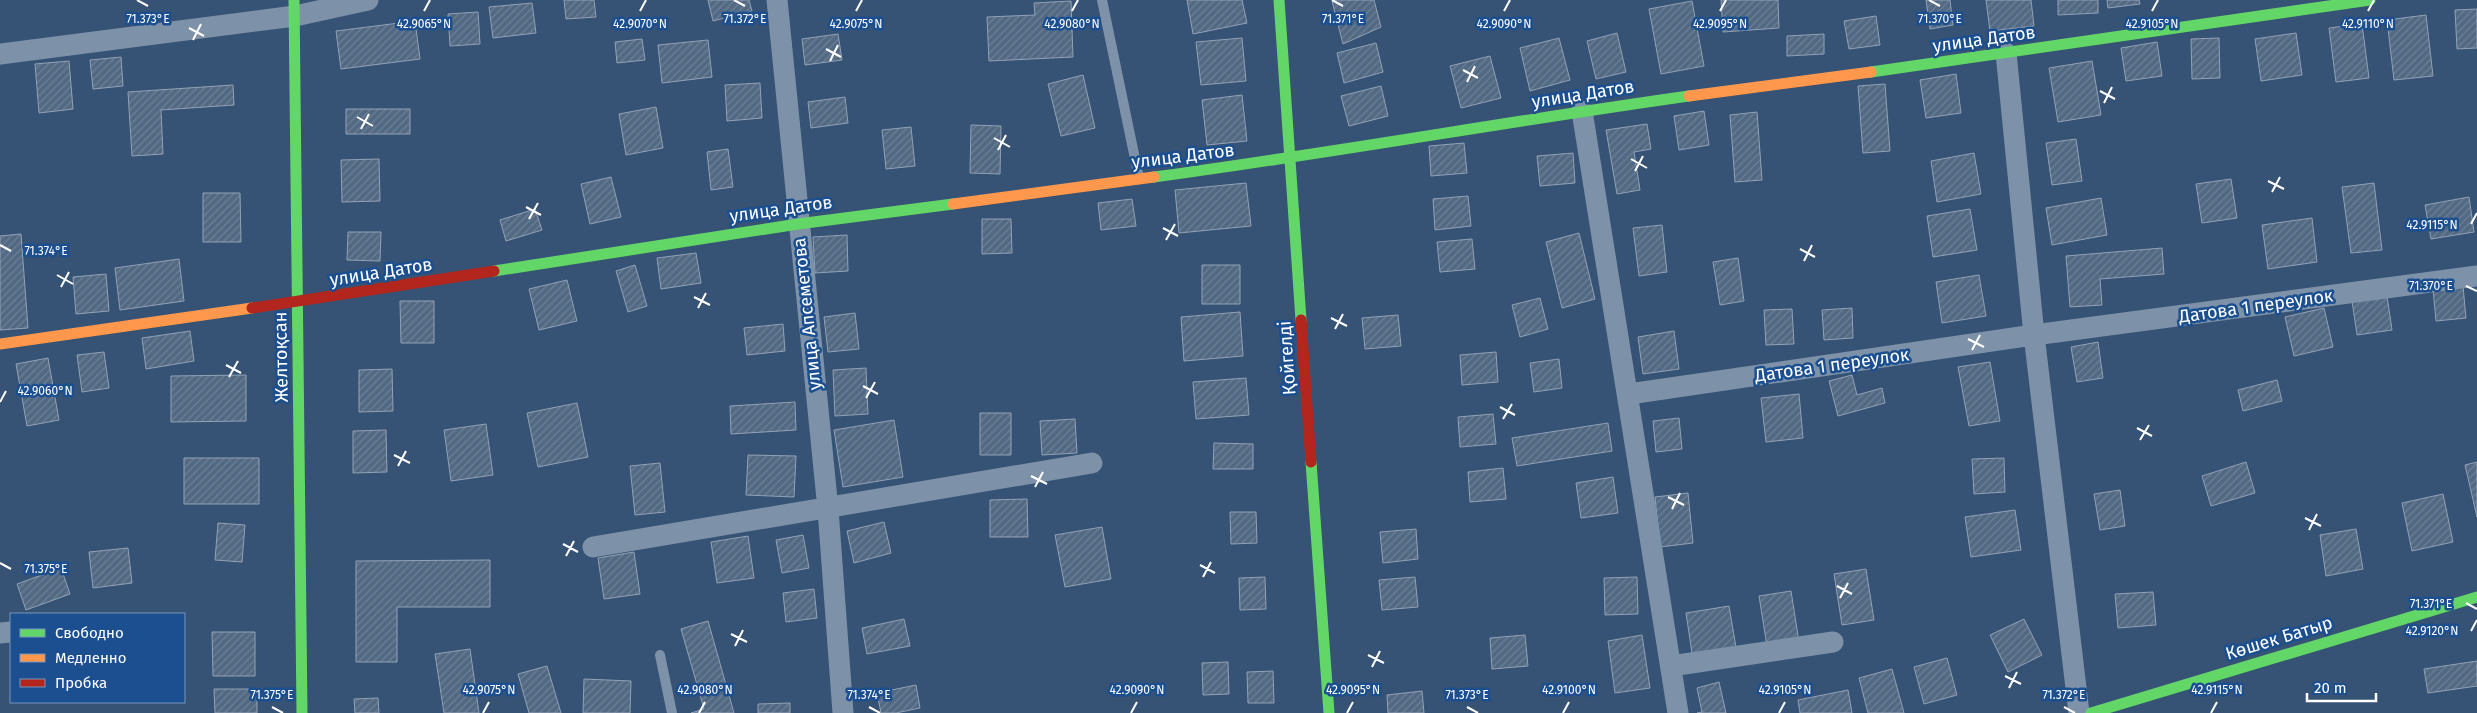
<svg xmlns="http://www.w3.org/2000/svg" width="2477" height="713" viewBox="0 0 2477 713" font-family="'Fira Sans',sans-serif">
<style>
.building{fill:url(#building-hatch);stroke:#92a2b6}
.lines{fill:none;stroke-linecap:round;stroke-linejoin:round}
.lane{stroke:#7d92a8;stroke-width:10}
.street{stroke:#7d92a8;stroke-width:21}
.fast{stroke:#63d668;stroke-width:11}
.slow{stroke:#ff974d;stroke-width:11}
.jam{stroke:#b3261e;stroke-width:11}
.ticks{fill:none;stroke:#fff;stroke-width:2}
.labels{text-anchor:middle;stroke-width:5;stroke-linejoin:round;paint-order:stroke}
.street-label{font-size:18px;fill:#fff;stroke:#1b4f8f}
.ticks-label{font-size:12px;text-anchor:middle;fill:#fff;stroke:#1b4f8f;stroke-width:5;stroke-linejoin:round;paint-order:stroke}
</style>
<defs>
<pattern id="building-hatch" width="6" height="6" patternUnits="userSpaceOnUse" patternTransform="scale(1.25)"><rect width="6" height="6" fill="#526984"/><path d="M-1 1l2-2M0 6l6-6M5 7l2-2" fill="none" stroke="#6c8096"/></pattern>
</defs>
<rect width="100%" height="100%" fill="#365274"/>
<path class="building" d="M564 0H594L596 17 566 19Z
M708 0H749L752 11 713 21Z
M1187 0H1242L1247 23 1193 34Z
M1337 0H1374L1381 27 1343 44 1332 1Z
M1721 0H1778L1779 28 1723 32Z
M1926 0H1950L1953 25 1930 29Z
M1986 0H2031L2034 26 1990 31Z
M2058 0H2098V13L2058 15Z
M2107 0H2139L2140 4 2108 8Z
M1071 1 1073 57 989 61 987 17 1035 15 1034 3Z
M1692 1 1704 66 1661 74 1649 9Z
M532 3 536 33 493 38 489 7Z
M2477 9V48L2457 49 2455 10Z
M478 12 480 44 450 46 448 14Z
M2426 15 2433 76 2394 80 2387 20Z
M1876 16 1880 45 1849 49 1844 21Z
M415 21 420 59 341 69 336 31Z
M2362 24 2369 78 2336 82 2329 28Z
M1617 33 1626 72 1596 79 1587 41Z
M2296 33 2302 75 2261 81 2255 39Z
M838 34 842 60 805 65 802 39Z
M1824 34V54L1787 56V36Z
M1242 38 1246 81 1201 85 1196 42Z
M1559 38 1570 80 1530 91 1520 48Z
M2219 38 2220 78 2192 79 2191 39Z
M642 39 645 60 617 63 615 42Z
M708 40 712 77 662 83 658 45Z
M2157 42 2162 76 2126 81 2121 48Z
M1376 43 1383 72 1344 83 1337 53Z
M1490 56 1501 98 1461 108 1450 66Z
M121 57 123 86 93 89 90 60Z
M69 61 73 109 39 113 35 64Z
M2092 61 2101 115 2058 122 2049 68Z
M1956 74 1961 113 1926 118 1920 80Z
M1083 75 1095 128 1061 136 1048 84Z
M760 83 762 118 727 121 725 85Z
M1885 84 1890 151 1863 153 1858 86Z
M233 85 234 105 161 110 163 154 132 156 128 92Z
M1381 86 1388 116 1349 126 1341 96Z
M1242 95 1247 141 1207 145 1202 100Z
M845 97 848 123 811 128 808 102Z
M656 107 663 148 626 155 619 114Z
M346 109H410V134H346Z
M1704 111 1709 145 1679 150 1674 116Z
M1757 112 1762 180 1735 182 1730 115Z
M1647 124 1651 149 1634 152 1640 190 1617 194 1606 130Z
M971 125 1001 126 1000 174 970 173Z
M911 127 915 166 886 169 882 130Z
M2076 139 2082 181 2052 185 2046 143Z
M1464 143 1467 173 1431 176 1429 146Z
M728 149 733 187 711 190 707 152Z
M1573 153 1575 183 1540 186 1537 156Z
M1974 153 1981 194 1937 202 1931 161Z
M379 159 380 201 342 202 341 160Z
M611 177 621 217 590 224 581 184Z
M2231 179 2237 218 2202 223 2196 184Z
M1246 183 1251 226 1179 233 1175 190Z
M2374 183 2382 250 2351 253 2342 187Z
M203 193H240L241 242H203Z
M1468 196 1471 226 1435 230 1433 199Z
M2469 197 2474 232 2431 239 2425 205Z
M2101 198 2107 235 2052 245 2046 208Z
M1132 199 1136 226 1101 230 1098 203Z
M535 209 542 230 506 241 500 220Z
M1970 209 1977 250 1933 257 1927 216Z
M2312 218 2317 262 2268 269 2262 225Z
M982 219H1011L1012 253 982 254Z
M1662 225 1667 272 1639 276 1633 228Z
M348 232H381L380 261 347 260Z
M1579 233 1595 299 1562 308 1546 242Z
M21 234 28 328 0 330V236Z
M847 235 848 271 815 273 813 237Z
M1472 239 1475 269 1440 272 1437 242Z
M2162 248 2164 274 2100 279 2102 305 2070 307 2066 256Z
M696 253 701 283 661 289 657 258Z
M1738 258 1744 301 1720 305 1713 262Z
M179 259 184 301 120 310 115 268Z
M635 265 647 306 628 312 616 271Z
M1202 265H1240V304H1202Z
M106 274 109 311 76 314 73 277Z
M1979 275 1986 316 1942 323 1936 282Z
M567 280 577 321 539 330 529 289Z
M2463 286 2466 318 2436 321 2433 289Z
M2387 296 2392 330 2357 335 2352 301Z
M1540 298 1548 329 1520 337 1512 305Z
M400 301H434V343H401Z
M1852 308 1853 338 1824 340 1822 310Z
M2324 308 2333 347 2294 356 2285 317Z
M1792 309 1794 344 1766 345 1764 310Z
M1240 312 1243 356 1184 361 1181 317Z
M855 313 859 349 828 352 824 317Z
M1398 315 1401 346 1365 349 1362 318Z
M783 324 785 351 747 355 744 328Z
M190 331 194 361 146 369 142 338Z
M1674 331 1679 369 1643 374 1638 337Z
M2098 342 2103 378 2077 382 2071 347Z
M104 352 109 388 82 392 77 355Z
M1496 352 1498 382 1462 385 1460 355Z
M48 358 59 420 27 426 16 364Z
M1559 359 1562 388 1534 392 1530 363Z
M1990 362 2000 421 1969 426 1958 367Z
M866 368 868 414 835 416 833 370Z
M392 369 393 411 359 412V370Z
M246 375V421L171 422V376Z
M1852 375 1857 395 1882 388 1885 403 1838 416 1829 381Z
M1246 378 1249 415 1196 419 1193 382Z
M2277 380 2282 401 2243 411 2238 390Z
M1799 394 1803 438 1766 442 1761 398Z
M795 402 796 430 731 434 730 406Z
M577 403 588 457 538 467 527 413Z
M980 413H1011V455H980Z
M1493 414 1496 444 1460 447 1458 417Z
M1679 418 1682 449 1656 452 1653 421Z
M1075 419 1077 453 1042 455 1040 421Z
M894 420 903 477 843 487 834 430Z
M1608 423 1612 451 1517 466 1512 438Z
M486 424 493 475 451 481 444 430Z
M386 430 387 472 353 473V431Z
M1214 443 1253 444V469H1213Z
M748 455 796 456 794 497 746 495Z
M184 458H259V504H184Z
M2004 458 2005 492 1974 494 1972 459Z
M2246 462 2255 493 2211 506 2202 476Z
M2477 462V517L2465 465Z
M660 463 665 512 635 515 630 466Z
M1503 468 1506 499 1470 502 1468 472Z
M1613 477 1618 513 1581 518 1576 483Z
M2120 490 2125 526 2100 530 2094 494Z
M1688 493 1693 543 1660 547 1655 497Z
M2443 494 2453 542 2412 551 2402 503Z
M1027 499 1028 537H990V500Z
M2015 510 2021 550 1971 557 1965 517Z
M1230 512H1256L1257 543 1231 544Z
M884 522 891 553 854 563 847 531Z
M218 523 245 525 242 562 215 560Z
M1102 527 1111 579 1065 587 1055 535Z
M1416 529 1418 559 1383 563 1380 532Z
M2356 529 2363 569 2326 576 2320 535Z
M803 535 809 568 782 573 776 540Z
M748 536 754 578 717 583 711 542Z
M128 548 132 583 93 588 89 552Z
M634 552 640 594 604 599 598 558Z
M490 560V607H397V662H356V561Z
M61 568 70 594 26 610 17 584Z
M1866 569 1874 620 1842 625 1834 574Z
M1265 577 1266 609 1240 610 1239 578Z
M1415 577 1418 607 1382 610 1379 580Z
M1637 577 1638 614 1605 615 1604 578Z
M814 589 817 618 786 622 783 593Z
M1791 591 1799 642 1767 646 1759 596Z
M2153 592 2156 625 2118 628 2115 594Z
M1729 606 1737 653 1693 660 1686 613Z
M904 619 910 646 867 654 862 628Z
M2024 619 2042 655 2008 672 1990 635Z
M708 621 734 713H691L704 709 681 629Z
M212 632H255V676H213Z
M1525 635 1528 666 1492 669 1490 638Z
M1642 635 1650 688 1615 693 1608 641Z
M470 649 479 713H444L435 654Z
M1947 658 1957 695 1924 704 1914 667Z
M2477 661V686L2428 693 2424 669Z
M1228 662 1229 694 1203 695 1202 663Z
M547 666 561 713H529L518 674Z
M1892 669 1904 713H1868L1859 678Z
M1273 671 1274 703H1248L1247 672Z
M584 679 631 681 630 713H583Z
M1719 682 1726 713H1697L1702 712 1697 688Z
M916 685 920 708 896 713H881L877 693Z
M214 689H257V713H215Z
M1848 690 1852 713H1800L1798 700Z
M1422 691 1424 713H1388L1387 695Z
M378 698 379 713H355L354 699Z
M790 703V713H758V704Z"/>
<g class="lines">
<path class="lane" d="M1102 0 1139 178
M660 655 672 713"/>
<path class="street" d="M777 0 828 509 843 713
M2006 53 2034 335 2079 713
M0 54 295 16 368 0
M1582 111 1678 713
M1629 394 2034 335 2477 276
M593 547 1092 463
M0 633 11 632
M1671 666 1833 642"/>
<path class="fast" d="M294 0 302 713
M1279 0 1301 320
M1871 72 2370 0
M1154 177C1333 153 1510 121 1689 96
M494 271 798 224 953 204
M1311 462 1329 713
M2091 713 2477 597"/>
<path class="slow" d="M1689 96 1871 72
M953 204 1154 177
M0 344 252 308"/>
<path class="jam" d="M252 308 494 271
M1301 320 1311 462"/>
</g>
<path class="ticks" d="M137 0 148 6M734 0 745 6M1332 0 1343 6M1929 0 1940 6M424 11 430 0M640 11 646 0M856 11 862 0M1072 11 1078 0M1504 11 1510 0M1720 11 1726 0M2152 11 2158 0M2368 11 2374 0M189 28 204 36M193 40 201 24M826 49 841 57M830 61 838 45M1463 70 1478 78M1467 82 1475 66M2100 91 2115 99M2104 103 2112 87M357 117 373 126M361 129 369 114M994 138 1010 147M998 150 1006 135M1631 159 1647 168M1635 171 1643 156M2268 181 2284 189M2272 192 2280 177M526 207 541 215M529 219 538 203M2471 224 2477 213M1163 228 1178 236M1166 240 1175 224M0 245 11 251M1800 249 1815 257M1804 261 1812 245M57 275 73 284M2466 286 2477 291M61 287 69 272M694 297 710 305M698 308 706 293M1331 318 1347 326M1335 329 1343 314M1968 339 1984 347M1972 350 1980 335M226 365 241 373M229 377 238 361M863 386 878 394M866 398 875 382M0 402 6 391M1500 407 1515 415M1503 419 1512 404M2137 428 2152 436M2140 440 2149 425M394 455 410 463M398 466 406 451M1031 476 1047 484M1035 487 1043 472M1668 497 1684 505M1672 509 1680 493M2305 518 2321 526M2309 530 2317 514M563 544 578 552M566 556 574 541M0 563 11 569M1200 565 1215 573M1203 577 1211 562M1837 586 1852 594M1840 598 1848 583M2466 603 2477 609M2471 631 2477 620M731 634 747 642M735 646 743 630M1368 655 1384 663M1372 667 1380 651M2005 676 2021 684M2009 688 2017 672M272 707 283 713M869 707 880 713M1467 707 1478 713M2064 707 2075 713M483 713 489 702M699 713 705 702M1131 713 1137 702M1347 713 1353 702M1563 713 1569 702M1779 713 1785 702M2211 713 2217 702"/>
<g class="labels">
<g class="street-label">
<text transform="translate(1984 39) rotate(-8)" y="6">улица Датов</text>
<text transform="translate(1583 94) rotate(-9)" y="6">улица Датов</text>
<text transform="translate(1183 156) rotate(-7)" y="6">улица Датов</text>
<text transform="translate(781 209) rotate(-8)" y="6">улица Датов</text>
<text transform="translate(381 272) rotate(-9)" y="6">улица Датов</text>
<text transform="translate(2256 306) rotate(-8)" y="6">Датова 1 переулок</text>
<text transform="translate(807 314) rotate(-96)" y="6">улица Апсеметова</text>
<text transform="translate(281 357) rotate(-91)" y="6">Желтоқсан</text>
<text transform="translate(1287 358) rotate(-94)" y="6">Қойгелді</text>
<text transform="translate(1832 365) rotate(-8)" y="6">Датова 1 переулок</text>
<text transform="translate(2279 638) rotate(-17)" y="6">Көшек Батыр</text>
</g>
</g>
<g class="ticks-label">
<text x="148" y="23">71.373°E</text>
<text x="1343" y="23">71.371°E</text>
<text x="1940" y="23">71.370°E</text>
<text x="745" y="23">71.372°E</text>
<text x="424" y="28">42.9065°N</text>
<text x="640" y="28">42.9070°N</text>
<text x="856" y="28">42.9075°N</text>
<text x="1072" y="28">42.9080°N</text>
<text x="1504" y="28">42.9090°N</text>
<text x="1720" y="28">42.9095°N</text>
<text x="2152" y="28">42.9105°N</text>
<text x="2368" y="28">42.9110°N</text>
<text x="2432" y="229">42.9115°N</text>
<text x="46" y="255">71.374°E</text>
<text x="2431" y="290">71.370°E</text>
<text x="45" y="395">42.9060°N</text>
<text x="46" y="573">71.375°E</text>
<text x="2431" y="608">71.371°E</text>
<text x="2432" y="635">42.9120°N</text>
<text x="489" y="694">42.9075°N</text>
<text x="705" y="694">42.9080°N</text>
<text x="1137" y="694">42.9090°N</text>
<text x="1353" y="694">42.9095°N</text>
<text x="1569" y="694">42.9100°N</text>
<text x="1785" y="694">42.9105°N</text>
<text x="2217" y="694">42.9115°N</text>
<text x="272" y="699">71.375°E</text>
<text x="869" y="699">71.374°E</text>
<text x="1467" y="699">71.373°E</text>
<text x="2064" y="699">71.372°E</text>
</g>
<rect x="10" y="613" width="175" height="90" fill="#1b4f8f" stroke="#7695bc"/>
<rect x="20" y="629" width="25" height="8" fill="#63d668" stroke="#7695bc"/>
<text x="55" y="638" font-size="15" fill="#ffffff">Свободно</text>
<rect x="20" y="654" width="25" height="8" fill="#ff974d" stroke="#7695bc"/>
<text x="55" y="663" font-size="15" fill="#ffffff">Медленно</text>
<rect x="20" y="679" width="25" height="8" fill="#b3261e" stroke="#7695bc"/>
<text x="55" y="688" font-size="15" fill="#ffffff">Пробка</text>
<path d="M2307 693v8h69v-8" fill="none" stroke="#ffffff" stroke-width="2.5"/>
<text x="2314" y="693" font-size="15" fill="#ffffff" stroke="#1b4f8f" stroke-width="4" paint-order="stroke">20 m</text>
</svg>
